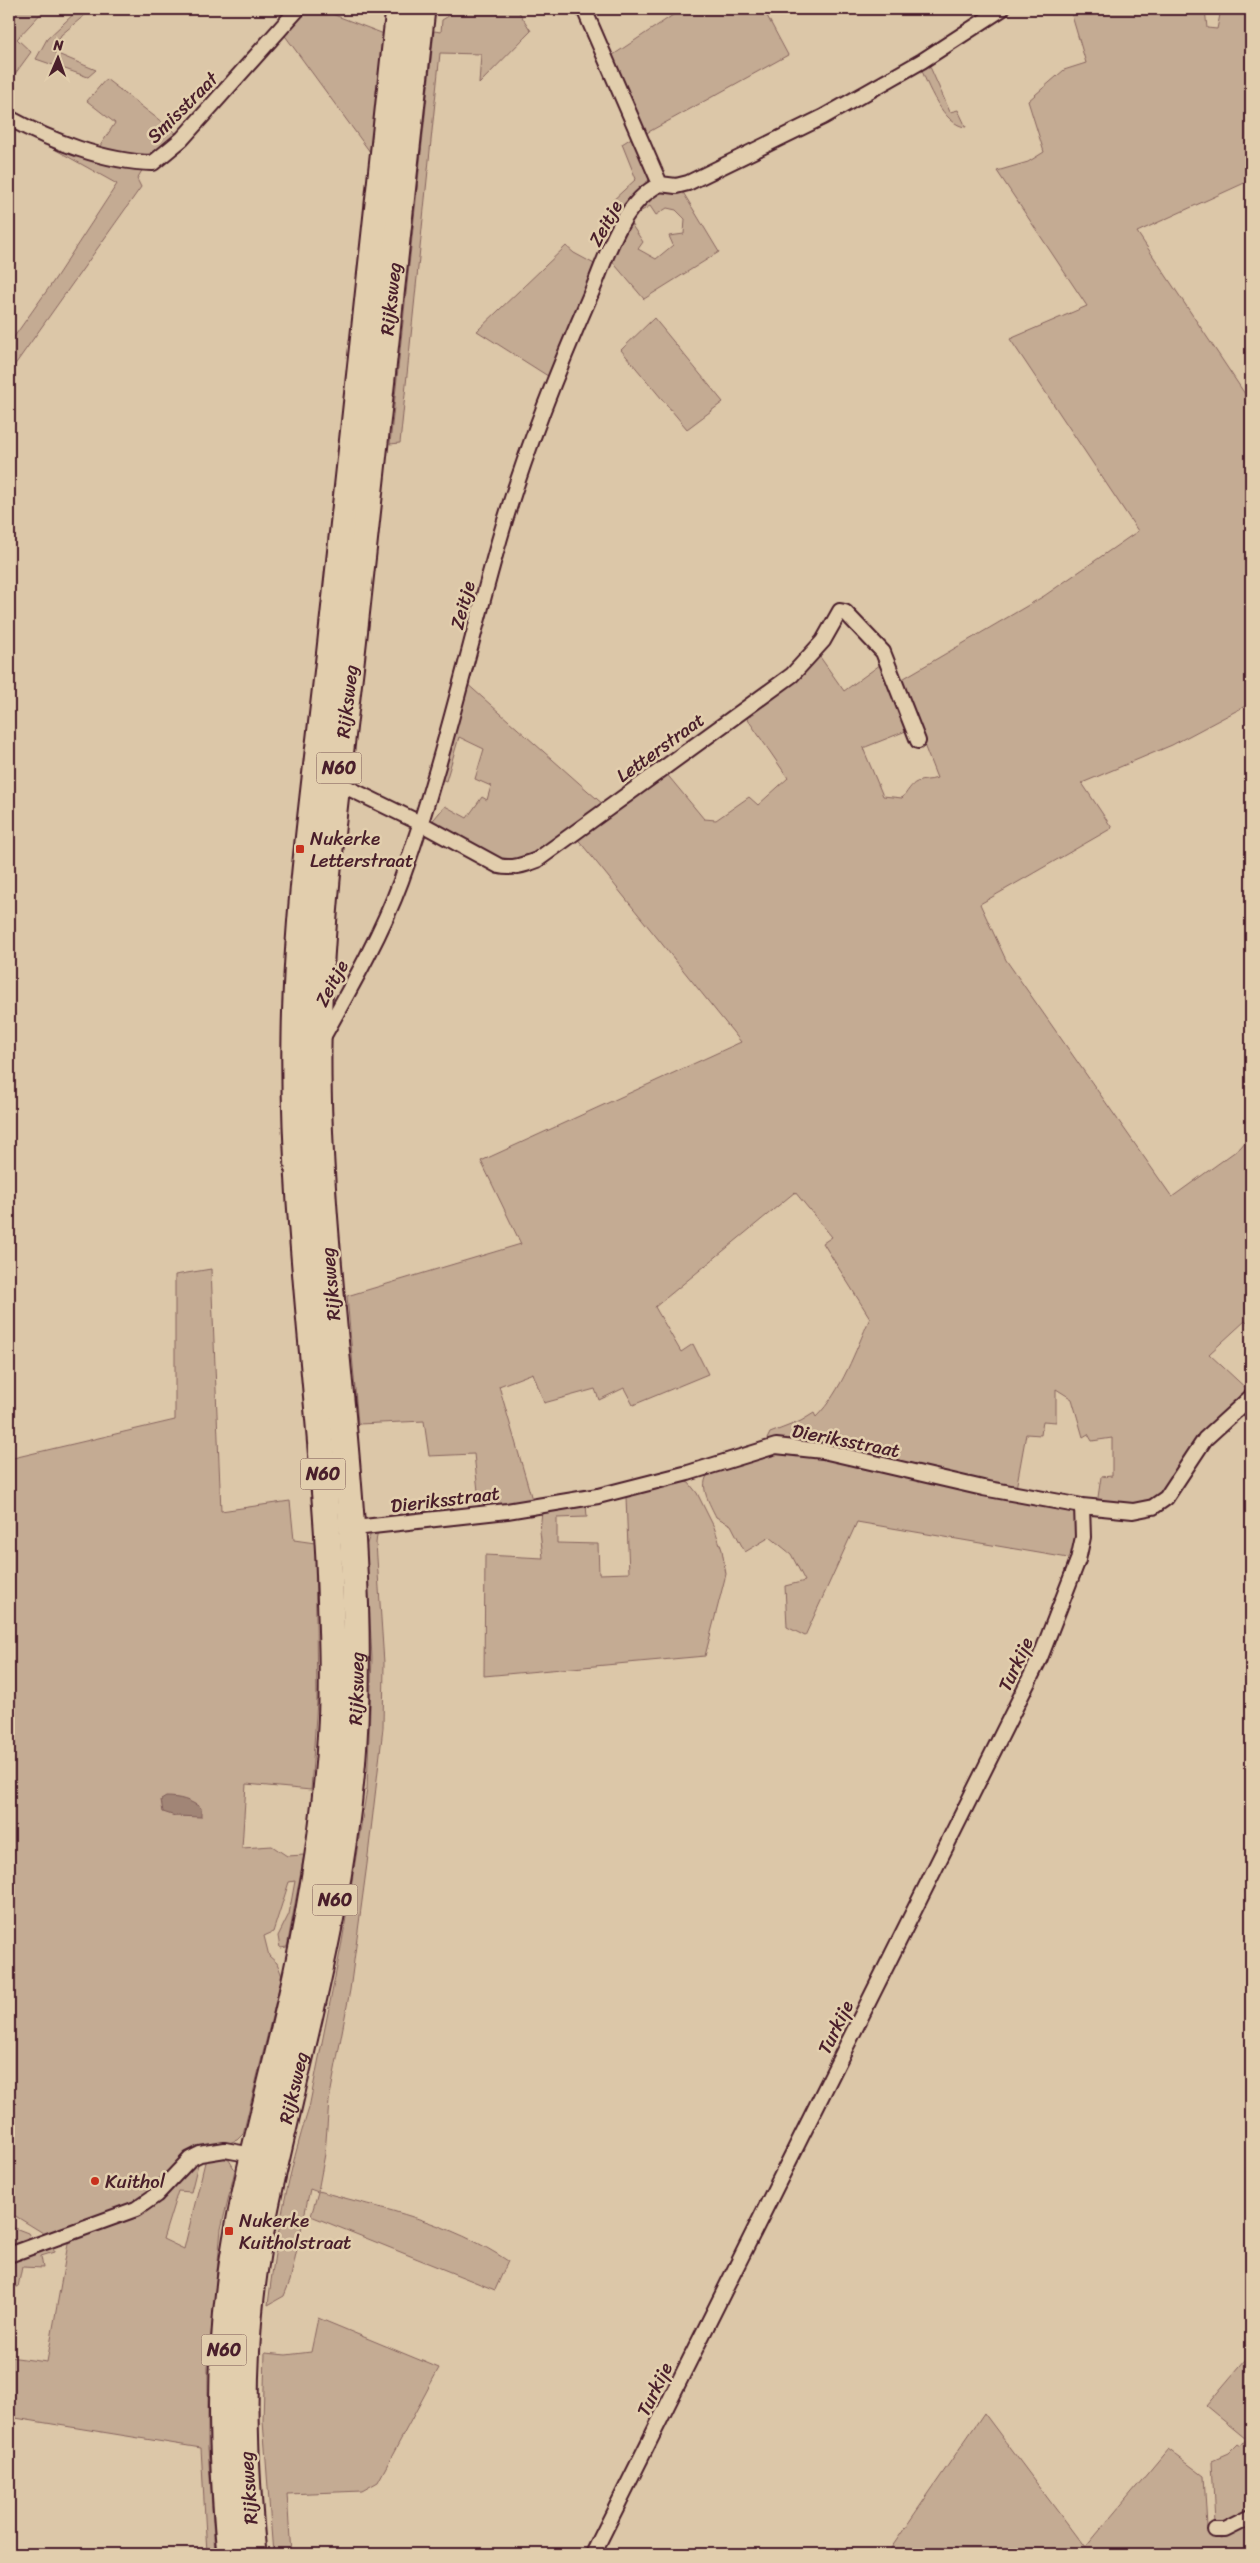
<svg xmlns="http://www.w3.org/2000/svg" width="1260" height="2563" viewBox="0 0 1260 2563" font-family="Sriracha,sans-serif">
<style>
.green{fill:#c4ab93;stroke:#87655f}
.water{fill:#a18576;stroke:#7e5c58}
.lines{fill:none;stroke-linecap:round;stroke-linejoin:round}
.street-casing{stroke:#4a1f2b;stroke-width:18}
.highway-casing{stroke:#4a1f2b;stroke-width:29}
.street{stroke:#e2cead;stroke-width:14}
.highway{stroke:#e2cead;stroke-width:25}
.poi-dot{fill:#c8321e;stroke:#e2cead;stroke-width:2}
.labels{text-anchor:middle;stroke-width:5;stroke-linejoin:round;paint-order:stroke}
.shield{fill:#e2cead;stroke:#785452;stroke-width:1}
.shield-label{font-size:18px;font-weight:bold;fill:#4a1f2b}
.street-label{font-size:19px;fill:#4a1f2b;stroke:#e2cead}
.poi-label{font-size:19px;fill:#4a1f2b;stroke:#e2cead;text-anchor:start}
</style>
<rect width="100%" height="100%" fill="#dcc7a8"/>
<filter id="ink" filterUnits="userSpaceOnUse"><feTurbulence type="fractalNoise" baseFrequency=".02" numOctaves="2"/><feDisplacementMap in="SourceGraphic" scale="10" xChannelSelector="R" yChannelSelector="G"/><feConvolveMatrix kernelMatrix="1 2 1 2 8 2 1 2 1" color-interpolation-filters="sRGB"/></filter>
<g filter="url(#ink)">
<path class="green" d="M9 9H45L17 39 31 52 15 74 9 69Z
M79 9H92L61 35 53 52 96 70 88 77 36 59 47 39Z
M304 9H319L384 34 370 152 283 33Z
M460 9H517L531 31 479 84 481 54 440 53 400 443 390 444 434 31 441 32 442 20Z
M682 9H770L765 12 788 55 643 135 610 57Z
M1070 9H1205L1207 28 1217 29 1221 10 1251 9V180L1137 232 1251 403V703L1172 745 1082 783 1112 828 980 904 1006 960 1172 1197 1240 1148 1251 1135V1327L1245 1321 1209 1354 1250 1392 1167 1491 1141 1506 1097 1504 1101 1477 1112 1476V1438L1092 1441 1088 1434 1083 1437 1072 1399 1056 1389V1422L1043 1421 1041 1435 1026 1434 1016 1489 771 1442 767 1439 770 1433 801 1421 814 1413 816 1417C842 1391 855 1351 870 1318L823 1243 832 1237 795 1192 655 1307 681 1352 693 1344 708 1374 633 1405 624 1388 599 1400 595 1389 544 1403 533 1373 499 1386 533 1503 480 1510 474 1454 429 1456 424 1421 358 1424 347 1296 521 1244 481 1161 741 1042 576 837 665 772 704 819 716 820 749 797 758 805 788 778 744 714 818 654 844 691 884 662 911 729 863 748 883 796 902 798C907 793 911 784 917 782 923 779 930 781 937 778L899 681 1044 596 1138 531 1010 339 1087 306 997 171 1028 162 1044 152 1028 101 1064 70 1086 63Z
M927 60 950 112 958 110 966 127C944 126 926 83 920 65Z
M106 79 180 136C143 163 141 157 98 149L115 123 87 101Z
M9 122 144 167 137 179 141 187 9 373V344L53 282 117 184 29 135 9 129Z
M633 137 651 177 624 212 611 202 636 179 622 144Z
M681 189 719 252 644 299 610 259 629 221 643 242 638 249 656 259 673 245 669 236 684 234 685 219 676 210 667 208 656 215 650 206 638 213 636 211 655 190Z
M566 246 574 253 598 266 551 378 477 331Z
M654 318 723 402 687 429 621 350Z
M465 682 605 806 534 857 502 863 429 825 445 806 467 818 482 797 487 800 491 786 475 779 484 749 459 737 446 781 441 779Z
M211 1269 221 1511 290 1501 294 1540 315 1543 317 1700 311 1790 246 1784 242 1848 272 1846 287 1856 304 1855 287 1947 280 1948 278 1936 289 1914 295 1881 289 1882 273 1932 264 1936 269 1956 277 1963 282 1976 243 2134 237 2140 221 2146 140 2201 48 2236 9 2212V1459L175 1420V1275Z
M794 1452 1067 1510 1075 1513 1078 1525 1074 1559 857 1522 805 1636 787 1627 785 1586 805 1581 791 1554 770 1537 745 1552 731 1525 716 1517C710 1504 698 1486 709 1473L770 1453Z
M682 1481 689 1483 697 1493 714 1527 722 1550 726 1574 705 1656 484 1676 485 1555 543 1558 540 1531 542 1511 586 1504 587 1517 557 1518V1543L598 1544 599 1574 629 1573 626 1497Z
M380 1530 377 1535 376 1543 384 1663 383 1728 367 1864 350 1990 329 2101 325 2154 318 2191C384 2209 451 2222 508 2261L495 2290 311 2216 318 2192 310 2189 290 2281 284 2296 268 2305C276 2238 288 2172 309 2108L342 1942 367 1789 372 1658 366 1546 371 1533Z
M218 2157 229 2160 235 2170 221 2229 208 2367V2448L215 2553H207L201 2448 9 2417V2357L47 2362 69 2238 133 2214 199 2160 191 2192 178 2191 163 2239 184 2249 206 2158Z
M15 2228 28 2233 33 2242 9 2250V2229Z
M53 2243 54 2252 41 2256 43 2268 22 2267 18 2287 9 2285V2259Z
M318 2318 439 2368 378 2482 362 2491 287 2494 291 2554H273L263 2421 265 2353 286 2355 311 2352Z
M1251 2353V2514L1230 2524H1215L1212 2461 1228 2454 1238 2444 1241 2446 1246 2439 1206 2406Z
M984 2413 1085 2548 1168 2449 1204 2476 1207 2527 1214 2537 1222 2539 1251 2523V2554H887Z"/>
<path class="water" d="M166 1797C180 1797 190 1800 201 1808V1817L175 1816 163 1812 161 1800Z"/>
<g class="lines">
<defs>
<path id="street" d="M584 9 660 184 676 186 688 183 823 117 871 90 922 61 1002 9
M9 118C51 141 105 162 153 163L182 139 298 9
M338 783 420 823 499 866C512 869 524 865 537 860L792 675 823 641 840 611 845 612 883 652 918 741
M322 1039C350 989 381 935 401 881 441 771 467 654 499 541 523 457 555 376 590 296 606 259 620 204 660 184
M346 1529 507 1511 598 1496 688 1473 776 1446 823 1451 983 1488 1082 1506 1133 1511 1153 1507 1166 1498 1205 1439 1251 1397
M9 2255 136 2209 156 2195 190 2159 200 2154 225 2150 258 2156
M1215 2530H1225L1251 2517
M593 2554 1040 1658 1078 1560 1083 1537 1082 1506"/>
<g id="highway">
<path d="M230 2554C221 2455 218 2357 233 2259 246 2174 270 2091 289 2007 310 1915 326 1822 331 1728 334 1672 331 1616 329 1560 320 1386 292 1208 295 1034 297 905 316 777 330 649 353 435 376 222 399 9"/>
<path id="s1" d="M253 2554C245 2468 241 2384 251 2297 259 2225 278 2154 294 2083 321 1970 347 1857 354 1741 368 1509 316 1278 318 1047 319 909 339 772 354 636 376 427 399 218 422 9"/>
</g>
</defs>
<use href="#street" class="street-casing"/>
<use href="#highway" class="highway-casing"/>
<use href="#street" class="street"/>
<use href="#highway" class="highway"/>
</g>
</g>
<g class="poi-dot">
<rect x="295" y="844" width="10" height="10" rx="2.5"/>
<circle cx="95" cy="2181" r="5"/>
<rect x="224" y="2226" width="10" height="10" rx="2.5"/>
</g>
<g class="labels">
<g class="shield">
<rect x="316.5" y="752.5" width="45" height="31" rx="4"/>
<rect x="300.5" y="1458.5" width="45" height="31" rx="4"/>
<rect x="312.5" y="1884.5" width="45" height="31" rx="4"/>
<rect x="201.5" y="2334.5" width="45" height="31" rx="4"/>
</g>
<g class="shield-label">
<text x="339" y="774">N60</text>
<text x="323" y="1480">N60</text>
<text x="335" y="1906">N60</text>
<text x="224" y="2356">N60</text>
</g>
<g class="street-label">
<text transform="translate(182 107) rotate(-45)" y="7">Smisstraat</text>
<text transform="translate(605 223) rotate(-61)" y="7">Zeitje</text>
<text dy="7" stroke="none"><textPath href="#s1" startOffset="2271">Rijksweg</textPath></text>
<text transform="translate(462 605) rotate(-75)" y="7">Zeitje</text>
<text dy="7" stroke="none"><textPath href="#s1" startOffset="1866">Rijksweg</textPath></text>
<text transform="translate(660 747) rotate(-36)" y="7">Letterstraat</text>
<text transform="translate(331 983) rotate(-62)" y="7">Zeitje</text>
<text transform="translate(330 1284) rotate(-95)" y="7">Rijksweg</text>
<text transform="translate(846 1440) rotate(11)" y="7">Dieriksstraat</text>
<text transform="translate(445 1499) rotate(-7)" y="7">Dieriksstraat</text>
<text transform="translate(1015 1664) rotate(-65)" y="7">Turkije</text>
<text dy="7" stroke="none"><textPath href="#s1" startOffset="876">Rijksweg</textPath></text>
<text transform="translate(835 2027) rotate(-64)" y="7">Turkije</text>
<text dy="7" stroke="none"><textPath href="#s1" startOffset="471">Rijksweg</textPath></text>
<text transform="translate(654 2389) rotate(-64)" y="7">Turkije</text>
<text transform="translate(248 2488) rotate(-94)" y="7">Rijksweg</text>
</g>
<g class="poi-label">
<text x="310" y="845">Nukerke<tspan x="310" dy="22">Letterstraat</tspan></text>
<text x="105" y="2188">Kuithol</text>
<text x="239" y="2227">Nukerke<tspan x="239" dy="22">Kuitholstraat</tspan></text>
</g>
</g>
<rect width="1260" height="2563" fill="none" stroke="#e2cead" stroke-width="30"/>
<rect x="15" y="15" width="1230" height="2533" fill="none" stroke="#4a1f2b" stroke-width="2" filter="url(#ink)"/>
<g transform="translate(58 58) rotate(2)" stroke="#e2cead" stroke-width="4" paint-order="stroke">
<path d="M0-4L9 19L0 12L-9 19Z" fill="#4a1f2b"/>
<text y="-8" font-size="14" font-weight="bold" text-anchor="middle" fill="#4a1f2b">N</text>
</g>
</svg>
